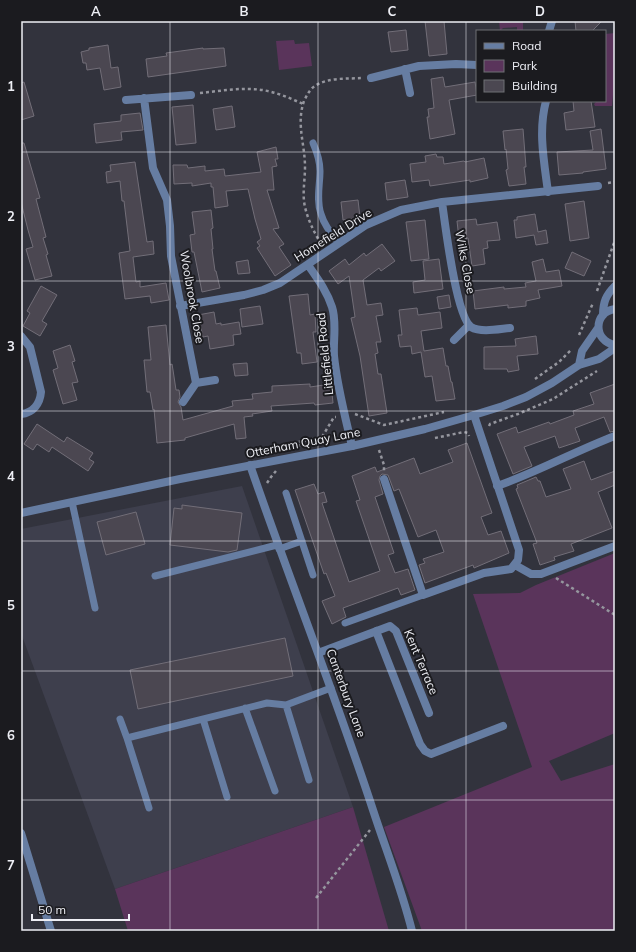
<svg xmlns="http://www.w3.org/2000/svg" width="636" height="952" viewBox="0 0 636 952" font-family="Mulish,sans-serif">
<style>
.built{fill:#3e3f4d}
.green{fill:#5a345b}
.building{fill:#4b4751;stroke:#726e78}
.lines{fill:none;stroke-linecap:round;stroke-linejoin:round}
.path{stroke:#95969e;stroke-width:2.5;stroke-dasharray:3 3;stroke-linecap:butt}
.service{stroke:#667da2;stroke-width:7}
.minor{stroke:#667da2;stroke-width:8}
.tertiary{stroke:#667da2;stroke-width:8}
.grid{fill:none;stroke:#eeeff5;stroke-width:1;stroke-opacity:0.55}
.labels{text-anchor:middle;stroke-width:4;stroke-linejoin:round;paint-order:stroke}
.street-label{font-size:12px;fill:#eeeff5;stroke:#1b1b1f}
.neatline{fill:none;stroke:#eeeff5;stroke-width:1.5}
.grid-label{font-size:13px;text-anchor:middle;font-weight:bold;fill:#eeeff5}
</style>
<rect width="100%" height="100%" fill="#32333d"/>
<path class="built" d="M242 486 353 807 115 889 21 633V529Z"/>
<path class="green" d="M499 21H540L523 22V31H517V27L503 28 500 31Z
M615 33V74L612 106H595L594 104 597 101H605V34Z
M294 40 295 44 309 43 312 66 279 70 276 41Z
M615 553V733L549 761 561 781 615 764V931H422L384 827 532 767 473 594 520 593 536 585Z
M353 807 389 931H128L115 889Z"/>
<path class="building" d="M425 21H444L447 54 429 56Z
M575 21H602L592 31H576Z
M406 30 408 50 391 52 388 32Z
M108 45 111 68 118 67 121 87 104 90 100 68 87 70 86 63H83L81 52 89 50V48Z
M203 48V49L224 48 226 66 148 77 146 59 167 56 166 53Z
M443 77 445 87 475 82 477 95 449 100 455 134 430 139 427 117H429L428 109 434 108 431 79Z
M24 82 34 116 21 120V83Z
M573 101H591L595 127 566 130 564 113 574 111Z
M193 105 196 143 176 145 172 107Z
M232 106 235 127 216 130 213 109Z
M140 113 143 130 121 132 122 140 96 143 94 124 121 121V115Z
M523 129 526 167H524L526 184 509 186 506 170 508 169 506 149 505 150 503 131Z
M601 129 606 169 583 172V173L559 175 557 152 593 150 590 131Z
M21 143H24L40 198 36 199 46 237 43 238 48 254 46 255 52 276 35 280 26 249 33 247 28 230 21 202Z
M276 147 278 159H275L277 166 272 167 274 190H267L279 228 273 229 284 244 279 247 291 265 275 276 257 248 260 246 257 242 261 239 255 219 248 189 226 191 228 206 215 208 213 187H211V183L192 186V183L174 184 173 165H187L188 168 205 166V171L224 169 225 176 261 172 257 152Z
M436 154 437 157H443L444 164 464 161 465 162 484 158 488 178 470 182V180L430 186 429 180 412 182 410 164 426 162 425 156Z
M135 162 147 242 153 241 154 254 133 257 136 282 140 281V287L166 283 169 300 151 303 150 296 125 299 119 253 130 251 124 201H122L120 181 107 183 106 172 111 171 110 165Z
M405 180 408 197 387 200 385 183Z
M358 200 360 217 343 220 341 202Z
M584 201 589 238 570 241 565 204Z
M211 210 213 228 211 229 213 249H212L215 271H216L220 288 202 292 194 252H192L190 235 195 234 192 212Z
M535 214 538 232 546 230 548 243 536 245 534 235 516 238 514 220H517V217Z
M476 219 477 225 497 222 500 240 487 241 488 248 483 249 485 264 472 266 468 238 459 239 457 221Z
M425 220 429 259 411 261 406 222Z
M382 244 395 261 381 271 379 268 363 280 367 305 381 303 383 315 376 316 381 342H376L378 353 375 354 378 374H381L387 413 369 416 360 356 351 318 355 317 349 276 338 284 329 271 345 259 349 265 364 253 366 256Z
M572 252 591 261 584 276 565 268Z
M439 259 443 289 414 293 413 282 425 280 423 261Z
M543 259 546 272 559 270 562 286 538 290 540 298 526 301V306L508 308V305L475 309 473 291 504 287V289L526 287 525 283 536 281 532 262Z
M248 260 250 273 238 274 236 262Z
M41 286 57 295 42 321 47 324 40 336 23 326 30 313 27 311Z
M308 294 310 315 315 314 316 332H313L317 362 302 364 301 353H297L289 296Z
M449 295 451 307 439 309 437 297Z
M260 306 263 324 242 327 240 309Z
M417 308 418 315 440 312 442 328 421 331 424 351 443 348 446 366H448L451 382H452L455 399 436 401 432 376 425 377 421 352 412 354 411 346 400 347 398 335H402L399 310Z
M214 312 216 324 221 323V325L239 322 241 334 233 335 234 345 210 349 208 336 203 337 198 315Z
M166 325 170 365 172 364 173 370 176 390H179L180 397 178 402 181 407 183 420 233 406 232 401 253 399 252 394 272 392V386L310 384V387L331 384 333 403 315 405 314 403 271 406 272 411 252 414 253 416 244 417 246 438 236 439 234 424 185 438V440L157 443 154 409 153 410 150 392H147L144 360H151L148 327Z
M536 336 538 354 517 356 519 370 508 372 507 369H484V347L516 346 515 339Z
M70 345 75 361 72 362 78 382 72 383 77 400 63 404 53 370 58 368 53 351Z
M247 363 248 375 235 376 233 364Z
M615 384V431L610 432 604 417 575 428 580 441 559 448 555 436 524 447 532 466 513 474 497 434 516 427 518 433 549 422 550 424 574 415 573 411 594 404 590 393Z
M37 424 64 442 67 437 93 453 89 459 94 462 88 471 52 447 49 452 37 444 33 450 24 444Z
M467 443 492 513 481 517 488 535 501 531 509 553 474 568 473 565 425 583 419 565 425 563 423 559 444 552 436 530 418 537 399 489 394 491 388 475 382 474 380 476 379 480 383 494 375 497 394 553 388 555 395 573 408 569 415 590 401 595 398 588 343 608 346 617 332 624 322 601 335 596 326 573 324 574 295 490 314 484 318 494 324 492 327 502 322 503 349 582 380 571 356 501 360 500 352 476 375 467 377 472 414 458 420 474 453 462 448 450Z
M584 461 591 480 615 471V485L598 492 612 528 571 544 574 551 554 557 555 560 540 565 533 544 537 543 516 489 518 488 517 485 536 477 538 481H540L546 497 571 489 563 469Z
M182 505 242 513 237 550 228 552 170 545 174 508 182 509Z
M136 512 145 544 106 555 97 522Z
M285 638 293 676 138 709 130 670Z"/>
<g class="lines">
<path class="path" d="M200 93C221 91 242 87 262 90 276 92 290 98 303 104
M608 183 615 182
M321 244C314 232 308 220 305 207 302 194 305 181 305 167 305 144 296 124 304 101 307 95 310 89 315 86 328 77 348 79 363 78
M597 291 615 240
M579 335 593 303
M535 379 559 362 571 350
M355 414 384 425 444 412
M489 426 490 424 518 414 553 399 597 371
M435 438 464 432 468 433 469 436
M299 447 298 442 322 437 334 417H336
M379 450 384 465V471
M267 483 271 477 276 471
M556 578 615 615
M316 898 370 830"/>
<path class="service" d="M313 143C317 152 320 161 320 171 320 185 316 200 321 214 324 225 332 235 339 243
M286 493 313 575
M72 502 95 608
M279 549 302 541
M155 576 277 545
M345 623 423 595
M286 705 309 780
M245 708 275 791
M120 719 127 738 267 703 286 705 331 688
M203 719 227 797
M127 738 149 808"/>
<path class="minor" d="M549 31 552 21
M405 69 410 93
M371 78 419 66 456 64 477 65
M144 98 153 168 167 200 170 226 171 256 196 383
M126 100 191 95
M546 101C538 131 544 161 548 192
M442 202C445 223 456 316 471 327 481 333 499 329 510 328
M308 265C317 278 327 291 332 307 337 322 333 340 334 356 337 386 345 416 352 446
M180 306 244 295 263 290 280 283 366 225 401 210 442 202 598 186
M21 336 30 347 41 392C40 404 33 413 21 414
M454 340 469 325
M183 402 196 383 215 380
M250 465C290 581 335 694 373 810 386 850 402 890 412 931
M384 479 423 595 484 573 511 569 518 560 519 550 474 415
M497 486C538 472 575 451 615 436
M515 565 531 574H541L615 546
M376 631 420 744 425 751 431 754 503 726
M318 653 390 626 396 631 429 713
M21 833 51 931"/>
<path class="tertiary" d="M615 309C593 312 593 341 615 345
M603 315C603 302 606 295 615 286
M579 365 582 351 598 328
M21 513 180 479 352 446 425 429 474 415 503 406 526 397 552 383 579 365 599 359 615 348"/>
</g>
<path class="grid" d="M170 21V931M318 21V931M466 21V931M21 152H615M21 281H615M21 411H615M21 541H615M21 671H615M21 800H615"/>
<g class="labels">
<g class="street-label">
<text transform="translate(333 235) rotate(-32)" y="4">Homefield Drive</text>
<text transform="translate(465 262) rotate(79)" y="4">Wilks Close</text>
<text transform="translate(192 297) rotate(80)" y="4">Woolbrook Close</text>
<text transform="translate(325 354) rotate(-96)" y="4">Littlefield Road</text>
<text transform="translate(303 443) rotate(-11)" y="4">Otterham Quay Lane</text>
<text transform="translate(421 662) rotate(67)" y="4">Kent Terrace</text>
<text transform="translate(346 693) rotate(70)" y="4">Canterbury Lane</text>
</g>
</g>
<rect width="636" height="952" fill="none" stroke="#1b1b1f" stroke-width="44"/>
<rect x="476" y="30" width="130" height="72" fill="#1b1b1f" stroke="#6f7075"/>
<rect x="484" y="43" width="20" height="6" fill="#667da2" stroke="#6f7075"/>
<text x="512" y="50" font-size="12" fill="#eeeff5">Road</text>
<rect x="484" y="60" width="20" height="12" fill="#5a345b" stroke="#6f7075"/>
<text x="512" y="70" font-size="12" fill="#eeeff5">Park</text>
<rect x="484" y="80" width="20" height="12" fill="#4b4751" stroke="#6f7075"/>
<text x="512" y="90" font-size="12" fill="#eeeff5">Building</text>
<path d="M32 914v6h97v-6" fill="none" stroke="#eeeff5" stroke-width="2"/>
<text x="38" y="914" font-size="12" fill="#eeeff5" stroke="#1b1b1f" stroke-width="3" paint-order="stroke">50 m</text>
<rect x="22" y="22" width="592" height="908" class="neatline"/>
<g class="grid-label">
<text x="96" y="16">A</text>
<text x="244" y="16">B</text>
<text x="392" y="16">C</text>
<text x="540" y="16">D</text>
<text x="11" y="91">1</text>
<text x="11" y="221">2</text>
<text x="11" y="351">3</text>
<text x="11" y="481">4</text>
<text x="11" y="610">5</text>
<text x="11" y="740">6</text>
<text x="11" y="870">7</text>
</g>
</svg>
